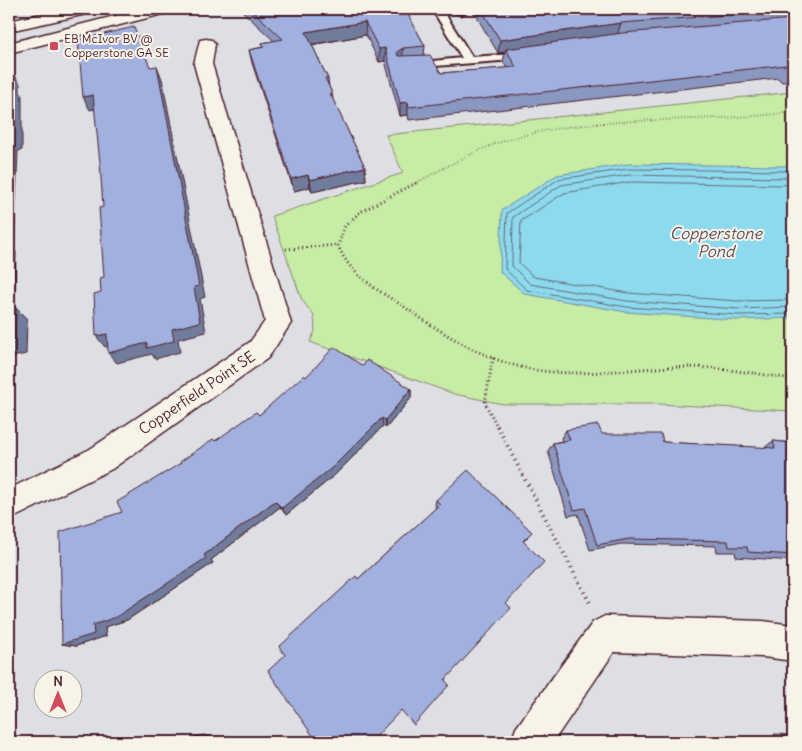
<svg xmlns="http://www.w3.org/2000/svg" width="802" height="751" viewBox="0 0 802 751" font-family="Delius,sans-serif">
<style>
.green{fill:#c6eca6;stroke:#888668}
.water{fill:#8dd9ed;stroke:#728f9f}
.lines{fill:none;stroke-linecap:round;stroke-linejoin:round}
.shore{stroke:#656979;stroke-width:1}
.lane-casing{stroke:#4a1f2b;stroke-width:4}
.street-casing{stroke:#4a1f2b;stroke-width:3}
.secondary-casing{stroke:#4a1f2b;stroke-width:3}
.path-far2{stroke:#4a1f2b;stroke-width:2;stroke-dasharray:0.5 2.5;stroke-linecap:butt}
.path-far1{stroke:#4a1f2b;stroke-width:3;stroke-dasharray:1 3;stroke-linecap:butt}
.path{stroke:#4a1f2b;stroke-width:4;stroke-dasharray:1 4.5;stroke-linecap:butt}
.lane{fill:#f7f3e8;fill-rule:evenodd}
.street{fill:#f7f3e8;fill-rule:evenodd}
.secondary{fill:#f7f3e8;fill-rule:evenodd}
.wall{fill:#8a97c0;stroke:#4a1f2b}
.shaded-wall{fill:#717b9c;stroke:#4a1f2b}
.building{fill:#a1b0df;stroke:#4a1f2b}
.poi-dot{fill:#d1495b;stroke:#f7f3e8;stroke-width:2}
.labels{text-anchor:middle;stroke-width:4;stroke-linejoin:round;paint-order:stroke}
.far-poi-label{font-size:12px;fill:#4a1f2b;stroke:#f7f3e8;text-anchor:start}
.street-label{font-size:15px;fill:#4a1f2b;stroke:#f7f3e8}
.water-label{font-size:16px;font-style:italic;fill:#5b4e5c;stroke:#f7f3e8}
</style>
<rect width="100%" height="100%" fill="#dddfe5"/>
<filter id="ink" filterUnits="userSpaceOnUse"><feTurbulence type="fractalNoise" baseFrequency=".02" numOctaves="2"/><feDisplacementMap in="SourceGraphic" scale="10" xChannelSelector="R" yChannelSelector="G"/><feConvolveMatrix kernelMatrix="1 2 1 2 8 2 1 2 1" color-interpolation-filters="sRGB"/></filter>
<g filter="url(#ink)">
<path class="green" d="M793 92V411L659 404H503L454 394 310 342 315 331 314 316 302 300 272 216 403 173 386 135Z"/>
<path class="water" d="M793 163V318L738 320 626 312 525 294 500 272 502 210 557 175 629 164 784 166Z"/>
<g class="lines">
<path class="shore" d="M793 168 784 171 629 169 559 179 507 213 505 269 527 290 627 307 738 315 793 314
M793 175 783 178 629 175 561 185 513 217 512 266 530 284 627 301 738 309 793 307
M793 183 783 185 630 182 564 193 521 221 519 263 534 277 628 293 738 301 793 300"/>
<defs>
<path id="lane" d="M432 9H442L472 57 525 53 530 56 525 59 409 68 408 66 413 63 462 58Z"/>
<path id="street" d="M206 39 212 40 215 44 212 64 291 323 268 358 112 469 9 520V489L90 449 250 342 265 321 194 64 200 40Z
M605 616 763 621 793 625V661L763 657 614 652 553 742H511L516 728 593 622Z"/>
<path id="secondary" d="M64 9H93L91 13 9 31V21Z
M142 9H169L167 13 9 53V43Z"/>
</defs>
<use href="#lane" class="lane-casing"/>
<use href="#street" class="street-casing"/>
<use href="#secondary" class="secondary-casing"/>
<path class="path-far2" d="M414 184C450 165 485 144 525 135 612 114 704 124 793 112"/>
<path class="path-far1" d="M416 183 360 212 345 226 338 245C349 275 378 290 403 306 438 330 475 355 517 366 572 381 628 367 683 367 720 367 757 374 793 379
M286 249 338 245
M493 358 485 403 498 428"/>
<path class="path" d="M497 426 591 605"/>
<use href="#lane" class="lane"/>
<use href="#street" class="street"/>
<use href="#secondary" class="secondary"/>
</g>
<path class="wall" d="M240 9H405L425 46 424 55 441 73 507 68 503 62 505 52 498 53 478 19V12L474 14 472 10 460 16 445 9H793V81L782 82 778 78 409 120 408 115 400 116 385 61 379 62 366 35 312 45 328 79 329 87 332 93 333 100 365 167 366 180 312 192 310 187 294 191 252 63 249 50 263 47 262 43 274 41Z
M363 366 411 389V398L386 428 383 426 336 474 286 515 280 507 211 560 213 563 127 620 105 627 106 636 76 646 62 644 122 512 181 463 215 441 259 415 306 377Z
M566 430 663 442 764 448 773 441 793 443V561L736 557 735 552H717L716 546 621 544 590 550 578 514 568 516 548 451 553 443 562 441 561 438Z
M436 500 528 537 523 542 401 710 285 655 358 579 436 508 435 506Z
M774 734 793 735V742H777Z"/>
<path class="shaded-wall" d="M461 9H472V10L460 16Z
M475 9H479L478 12 474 14Z
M365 22 366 35 308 45 306 32Z
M621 23 617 36 506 49 505 52 498 53 500 40Z
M385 48V61L379 62V49Z
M403 48V61L397 65V52Z
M157 66 162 79 205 297 200 299 206 332 178 339 180 352 155 359 152 354 117 363 108 353 172 329Z
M9 68 12 73V71L20 84V92L22 95V150L18 151 14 250 16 252 14 322 9 317Z
M93 95 99 108 90 110 83 97Z
M408 102V115L400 116V103Z
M365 167 366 180 312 192 310 180Z
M308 175 310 187 294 191 291 179Z
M16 308 27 319 26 354 13 357 12 397 9 398V345Z
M107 334 116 344 105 347 96 336Z
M411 389V398L386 428 385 420Z
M382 418 383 426 336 474 286 515 282 508Z
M275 501 280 507 211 560 213 563 127 620 105 627 106 636 76 646 62 644 204 555Z
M9 714H13L12 742H9Z
M203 735 231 742H214L194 737Z"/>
<path class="building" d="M251 9H405L425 46 403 48 397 52 398 56 430 55 441 73 516 67 506 49 622 33 793 19V69H790L786 65 409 107 408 102 400 103 385 48 379 49 365 22 306 32 328 79 325 78 332 93H330L365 167 310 180 308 175 291 179 249 50 264 47 262 43 283 39Z
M481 9H793V10L621 23 500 40Z
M134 27 150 67 157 66 199 286 194 287 200 322 172 329 174 341 147 348V343L108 353 107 334 96 336 94 294 101 292 100 278 104 277 99 208 103 207 100 163 93 95 83 97 78 40Z
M9 71H12L11 82H13V138H9V145Z
M16 308 15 343 9 345V310Z
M334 347 363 366 367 360 411 389 385 420 382 418 334 466 282 508 275 501 204 555 206 558 116 617 93 625 94 634 62 644 60 532 122 512 117 502 181 463 180 462 213 439 215 441 256 412 259 415 304 375 306 377Z
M598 425 602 434H661L663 442 775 448 773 441 793 443V555L748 552 747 547H729L728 541 629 539 597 545 585 508 574 510 553 443 570 440 566 430Z
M468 470 532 532 523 541 544 562 506 603 511 608 445 680 449 685 414 725 401 710 371 742H317L268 671 285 655 279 647 356 576 358 579 440 504 436 500Z
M791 736H793V742Z
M194 737 214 742H192Z"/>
</g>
<rect class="poi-dot" x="49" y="41" width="10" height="10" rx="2.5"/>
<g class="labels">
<g class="far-poi-label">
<text x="64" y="43">EB McIvor BV @<tspan x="64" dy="14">Copperstone GA SE</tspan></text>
</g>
<g class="street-label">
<text transform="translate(197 393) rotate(-34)" y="5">Copperfield Point SE</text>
</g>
<g class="water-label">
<text x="716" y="239">Copperstone<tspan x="716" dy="18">Pond</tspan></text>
</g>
</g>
<rect width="802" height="751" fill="none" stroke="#f7f3e8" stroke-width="30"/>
<rect x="15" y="15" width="772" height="721" fill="none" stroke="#4a1f2b" stroke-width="2" filter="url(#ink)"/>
<g transform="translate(58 694)"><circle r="24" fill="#f7f3e8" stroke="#b29e9c"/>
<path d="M0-4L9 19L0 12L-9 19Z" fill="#d1495b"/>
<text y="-8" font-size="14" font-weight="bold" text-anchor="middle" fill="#4a1f2b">N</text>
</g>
</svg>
